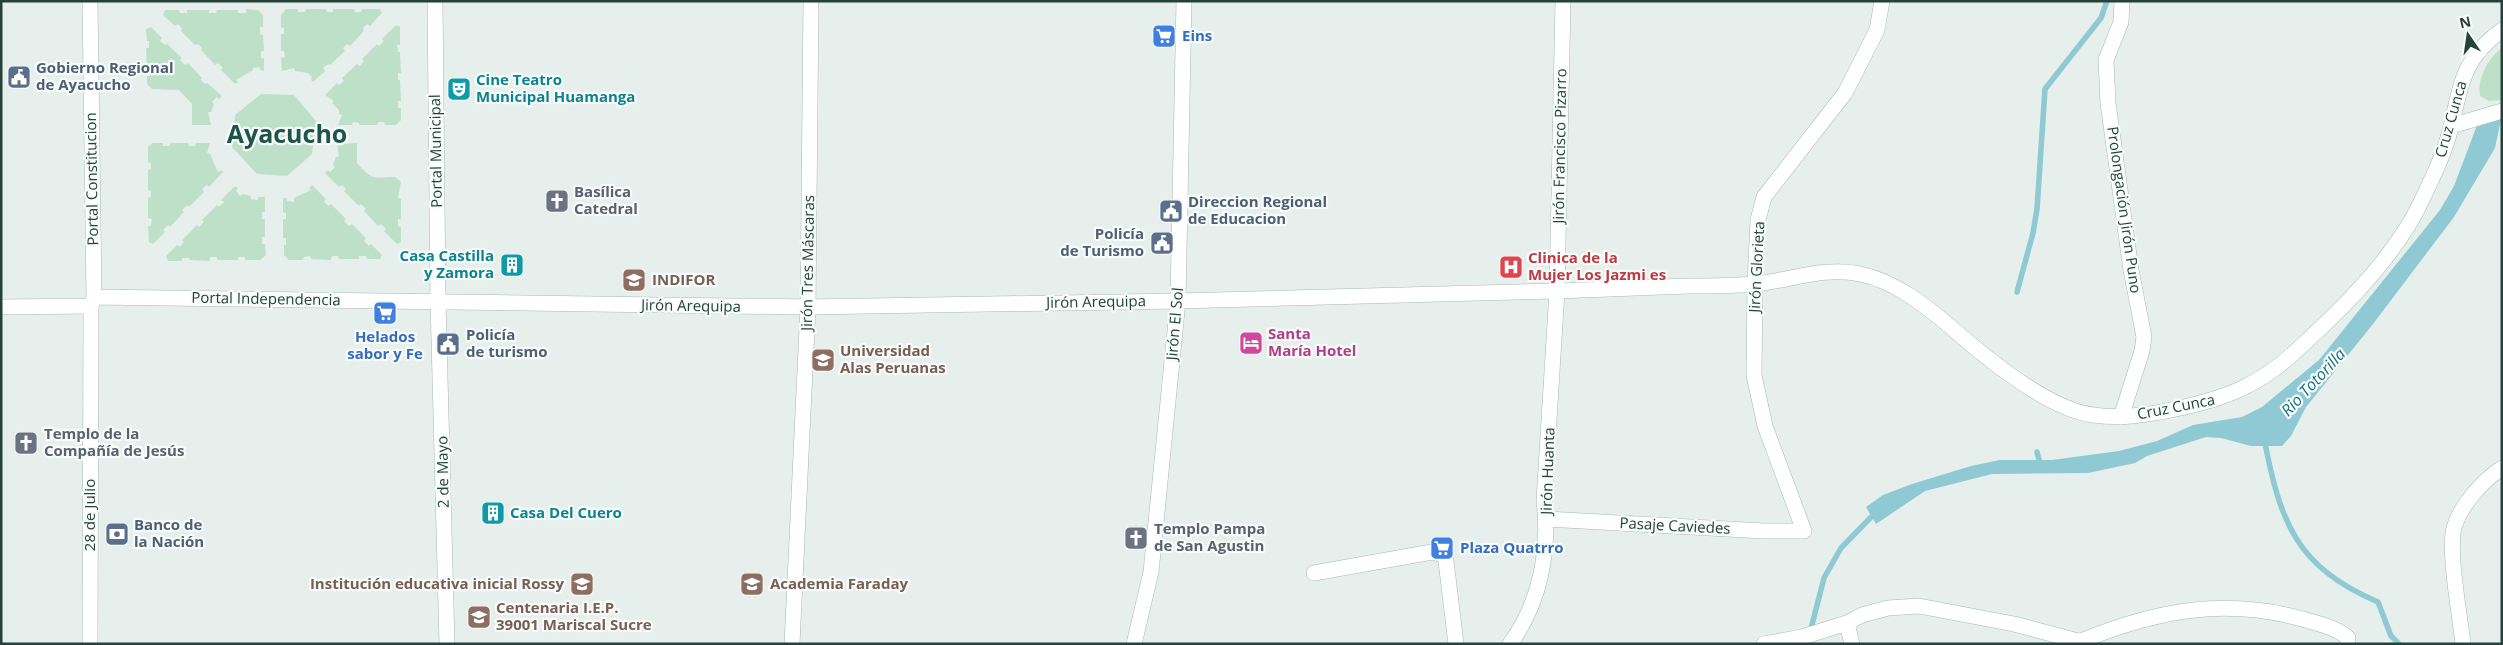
<svg xmlns="http://www.w3.org/2000/svg" width="2503" height="645" font-family="'Open Sans',sans-serif">
  <style>
    .green { fill: #bfe0c8 }
    .water { fill: #8ec9d4 }
    .lines { fill: none; stroke-linecap: round; stroke-linejoin: round }
    .stream { stroke: #8ec9d4; stroke-width: 5.5 }
    .pedestrian-casing { stroke: #a8b8b2; stroke-width: 16 }
    .minor-casing { stroke: #a8b8b2; stroke-width: 16 }
    .tertiary-casing { stroke: #a8b8b2; stroke-width: 16 }
    .pedestrian { stroke: #fff; stroke-width: 15 }
    .minor { stroke: #fff; stroke-width: 15 }
    .tertiary { stroke: #fff; stroke-width: 15 }
    .labels { text-anchor: middle; stroke-width: 4.5; stroke-linejoin: round; paint-order: stroke }
    .shop-label { font-size: 15px; font-weight: bold; fill: #366cbe; stroke: #f7fbf9; text-anchor: start }
    .service-label { font-size: 15px; font-weight: bold; fill: #4e5e75; stroke: #f7fbf9; text-anchor: start }
    .culture-label { font-size: 15px; font-weight: bold; fill: #0d838f; stroke: #f7fbf9; text-anchor: start }
    .street-label { font-size: 15px; fill: #24423a; stroke: #f7fbf9 }
    .worship-label { font-size: 15px; font-weight: bold; fill: #5b616d; stroke: #f7fbf9; text-anchor: start }
    .health-label { font-size: 15px; font-weight: bold; fill: #be3a42; stroke: #f7fbf9; text-anchor: start }
    .education-label { font-size: 15px; font-weight: bold; fill: #785e54; stroke: #f7fbf9; text-anchor: start }
    .hotel-label { font-size: 15px; font-weight: bold; fill: #b23c85; stroke: #f7fbf9; text-anchor: start }
    .water-label { font-size: 16px; font-style: italic; fill: #1c6f80; stroke: #f7fbf9 }
    .town-label { font-size: 25px; font-weight: bold; fill: #1f5548; stroke: #f7fbf9 }
  </style>
  <rect width="100%" height="100%" fill="#e6efeb"/>
  <path class="green" d="M246,9l12,1 5,5v12h-3v7l3,1 1,16h-3v7h3v13l-4,-1v-3l-7,1v2l-17,10 2,2 -3,2 -14,-14 2,-2 -5,-5 -3,2 -14,-15 1,-2 -4,-4 -3,1 -14,-14 1,-2 -4,-5 -3,2 -12,-11 2,-5h14l1,3h7v-3h22v3h7l1,-3h21v3h8z
    M286,9h12v3h7l1,-3h20l1,3h6v-3h21l1,3h6l1,-3h18l2,4 -12,13 -3,-2 -4,4 1,3 -14,15 -3,-2 -4,4 2,3 -15,14 -2,-1 -5,4 2,3 -12,11 -2,-2 1,-3 -4,-4 -13,-2 -1,-3 -12,3 -1,-13 4,-1 -1,-6h-3v-17h3v-6l-3,-1v-12z
    M396,25l4,2v18h-3l1,7h2l1,21h-3v7h2l1,21h-3v7h3v12l-5,5h-11l-1,-3h-6l-1,3h-18v-2l-6,-1 -1,3h-14l4,-10 -3,-1v-4l-7,-7 2,-2 -9,-6 12,-12 2,2 5,-4 -2,-3 15,-14 3,2 4,-5 -2,-2 15,-15 2,2 5,-5 -2,-2z
    M151,27l11,11 -2,3 5,4 2,-1 15,14 -2,2 5,5 3,-2 14,15 -1,2 4,4 2,-1 15,13 -3,3 -2,-2 -5,5 2,2 -3,8h-3l3,13h-19v-21l-13,-14 -27,-1 -5,-5v-8h3l-1,-7h-2l-1,-21h3v-7h-2l-1,-12z
    M2502,48v52l-13,1 -9,-5c-3,-17 8,-38 22,-48z
    M261,94l33,1 22,26 -4,33 -25,22 -30,-2 -25,-27 3,-32z
    M153,143h10v3h7v-3h18l1,3h6l1,-3h14l-3,10 3,1 7,16 2,2 2,-2 2,2 -14,15 -2,-2 -5,4 2,3 -15,15 -2,-2 -5,5 2,2 -14,15 -2,-2 -5,5 2,2 -12,12 -4,-2 -1,-16h3l1,-7 -4,-1v-20l3,-1v-6l-3,-1v-20l3,-1v-6l-3,-1v-15z
    M357,143v20c17,19 17,14 38,14l6,5 -3,16 3,1v20h-3v7l3,1v15l-4,2 -13,-13 2,-2 -5,-5 -3,2 -14,-15 2,-2 -5,-5 -2,2 -15,-15 2,-2 -4,-4 -3,2 -14,-14 3,-3 2,2 5,-5 -2,-2 3,-8h3l-2,-13z
    M312,185l14,14 -2,3 5,4 2,-2 15,15 -2,2 5,5 3,-2 14,14 -2,3 5,5 2,-2 11,11 -2,4h-13l-1,-3h-7v3h-20l-1,-3h-6l-1,4 -20,-1 -1,-3 -6,1 -1,3h-14l-5,-5v-10h2v-7h-3v-19h3v-6l-3,-1v-14h4v3l7,1v-4l17,-8 -2,-2z
    M235,186l3,2 -2,3 4,5 3,-2 8,2v3l7,1v-3h7v15h-3v7h3v18h-3v7h3l1,11 -6,5h-15v-3h-7v3h-21v-3h-7v4l-20,-1 -1,-2h-7v3h-14l-2,-5 11,-11 3,2 4,-5 -2,-2 15,-15 2,2 5,-5 -2,-2 15,-15 2,2 5,-5 -3,-2z"/>
  <path class="water" d="M2502,115l-7,33 -41,69 -81,107 -67,83 -15,29 -9,10h-31l-30,-8 -15,-1 -59,19 -12,7 -47,10 -96,1 -67,17 -49,33 -10,-17 17,-12 29,-11 59,-18 29,-6h52l67,-9 38,-10 36,-16 49,-8 20,-10 57,-47 121,-150 14,-24 25,-66z"/>
  <g class="lines">
    <path class="stream" d="M2017,292l16,-59 4,-24 8,-120 56,-71 6,-17
      M2264,438c16,84 32,129 114,164l13,34 8,8
      M2037,452l4,15
      M1807,644l17,-66 17,-30 35,-36"/>
    <g class="pedestrian-casing">
      <path id="pedestrian" d="M90,644l1,-338"/>
    </g>
    <g class="minor-casing">
      <path id="minor" d="M435,1l3,300 9,343
        M94,297l714,10 370,-6 379,-10 6,-290
        M1,307l90,-1 3,-9 -4,-296
        M2121,417l21,-66 2,-14 -13,-67 -23,-167 -2,-43 15,-38 1,-21
        M1546,519l218,12h40l-39,-105 -11,-51 1,-91 3,-64 6,-23 81,-104 32,-63 5,-29
        M1314,573l118,-21 12,3 2,6 10,83
        M1847,623l5,21
        M2081,641c76,-31 145,-44 225,-21 13,4 32,8 42,18l-1,6
        M792,644l16,-337 3,-306
        M1134,644l17,-72 27,-271 6,-300
        M1764,644l38,-7 45,-14 15,-8 26,-7 31,-2 95,18 75,20
        M2463,644c-3,-28 -15,-92 -9,-116 6,-22 29,-48 48,-60"/>
    </g>
    <g class="tertiary-casing">
      <path id="tertiary" d="M2451,126l51,-15
        M1510,644c30,-41 40,-93 34,-143l13,-210c43,-2 87,-3 131,-5 22,0 44,0 66,-2 35,-3 71,-18 106,-10 35,7 66,32 92,54 34,30 96,81 141,87 28,4 55,0 83,-6 50,-11 83,-23 121,-59 44,-40 92,-87 120,-140 13,-27 27,-54 34,-83 10,-43 12,-69 51,-97"/>
    </g>
    <use href="#pedestrian" class="pedestrian"/>
    <use href="#minor" class="minor"/>
    <use href="#tertiary" class="tertiary"/>
  </g>
  <defs>
    <g id="supermarket-square" transform="scale(1.25)"><rect x="-9" y="-9" width="18" height="18" rx="4" fill="#3f7fe0" stroke="#f7fbf9"/><path d="M-6-5.5h2.5l.6 2H6L4.5 2H-2.5L-4.4-4H-6ZM-1.5 3.2a1.3 1.3 0 1 0 .1 0ZM3 3.2a1.3 1.3 0 1 0 .1 0Z" fill="#fff"/></g>
    <g id="civic-square" transform="scale(1.25)"><rect x="-9" y="-9" width="18" height="18" rx="4" fill="#5c6f8a" stroke="#f7fbf9"/><path d="M-.6-6.5H3V-4.5H.6V-3L4-1V1h2V6H-6V1h2V-1L-.6-3ZM-1.2 2.5V6h2.4V2.5Z" fill="#fff"/></g>
    <g id="theatre-square" transform="scale(1.25)"><rect x="-9" y="-9" width="18" height="18" rx="4" fill="#0f9aa8" stroke="#f7fbf9"/><path d="M-5-5.5Q0-4 5-5.5V0Q5 5 0 6Q-5 5-5 0ZM-3.3-2.5H-1v1.5H-3.3ZM1-2.5H3.3v1.5H1ZM-2.8 1Q0 5.5 2.8 1Z" fill="#fff"/></g>
    <g id="church-square" transform="scale(1.25)"><rect x="-9" y="-9" width="18" height="18" rx="4" fill="#6b7280" stroke="#f7fbf9"/><path d="M-1.2-6h2.4v3.5h3.3v2.4h-3.3V6h-2.4V-.1h-3.3v-2.4h3.3Z" fill="#fff"/></g>
    <g id="building-square" transform="scale(1.25)"><rect x="-9" y="-9" width="18" height="18" rx="4" fill="#0f9aa8" stroke="#f7fbf9"/><path d="M-4-6H4V6H1V3H-1V6H-4ZM-2.5-4.3h1.7v1.8h-1.7ZM.8-4.3h1.7v1.8H.8ZM-2.5-1h1.7V.8h-1.7ZM.8-1h1.7V.8H.8Z" fill="#fff"/></g>
    <g id="hospital-square" transform="scale(1.25)"><rect x="-9" y="-9" width="18" height="18" rx="4" fill="#e0444e" stroke="#f7fbf9"/><path d="M-5-5h3v3.5h4V-5h3V5h-3V1.5h-4V5h-3Z" fill="#fff"/></g>
    <g id="school-square" transform="scale(1.25)"><rect x="-9" y="-9" width="18" height="18" rx="4" fill="#8d6e63" stroke="#f7fbf9"/><path d="M0-5L7-2L0 1L-7-2ZM-4 1L0 2.5L4 1V4Q0 6-4 4Z" fill="#fff"/></g>
    <g id="hotel-square" transform="scale(1.25)"><rect x="-9" y="-9" width="18" height="18" rx="4" fill="#d1479c" stroke="#f7fbf9"/><path d="M-6-4.5h1.5V1H6V5H4.5V3h-9V5H-6ZM-4 0a1.8 1.8 0 1 1 3.6 0ZM.5 0V-2.5h3Q6-2.5 6 0Z" fill="#fff"/></g>
    <g id="university-square" transform="scale(1.25)"><rect x="-9" y="-9" width="18" height="18" rx="4" fill="#8d6e63" stroke="#f7fbf9"/><path d="M0-5L7-2L0 1L-7-2ZM-4 1L0 2.5L4 1V4Q0 6-4 4Z" fill="#fff"/></g>
    <g id="bank-square" transform="scale(1.25)"><rect x="-9" y="-9" width="18" height="18" rx="4" fill="#5c6f8a" stroke="#f7fbf9"/><path d="M-6-4H6V4H-6ZM0-2.3a2.3 2.3 0 1 0 0 4.6a2.3 2.3 0 1 0 0-4.6Z" fill="#fff"/></g>
  </defs>
  <g fill-rule="evenodd">
    <use href="#supermarket-square" x="1164" y="36"/>
    <use href="#civic-square" x="19" y="77"/>
    <use href="#theatre-square" x="459" y="89"/>
    <use href="#church-square" x="557" y="201"/>
    <use href="#civic-square" x="1171" y="211"/>
    <use href="#civic-square" x="1162" y="243"/>
    <use href="#building-square" x="512" y="265"/>
    <use href="#hospital-square" x="1511" y="267"/>
    <use href="#school-square" x="634" y="280"/>
    <use href="#supermarket-square" x="385" y="313"/>
    <use href="#hotel-square" x="1251" y="343"/>
    <use href="#civic-square" x="448" y="344"/>
    <use href="#university-square" x="823" y="360"/>
    <use href="#church-square" x="26" y="443"/>
    <use href="#building-square" x="493" y="513"/>
    <use href="#bank-square" x="117" y="534"/>
    <use href="#church-square" x="1136" y="538"/>
    <use href="#supermarket-square" x="1442" y="548"/>
    <use href="#school-square" x="582" y="584"/>
    <use href="#school-square" x="752" y="584"/>
    <use href="#school-square" x="479" y="617"/>
  </g>
  <g class="labels">
    <g class="shop-label">
      <text x="1182" y="41">Eins</text>
      <text x="385" y="342" text-anchor="middle">Helados<tspan x="385" dy="17">sabor y Fe</tspan></text>
      <text x="1460" y="553">Plaza Quatrro</text>
    </g>
    <g class="service-label">
      <text x="36" y="73">Gobierno Regional<tspan x="36" dy="17">de Ayacucho</tspan></text>
      <text x="1188" y="207">Direccion Regional<tspan x="1188" dy="17">de Educacion</tspan></text>
      <text x="1144" y="239" text-anchor="end">Policía<tspan x="1144" dy="17">de Turismo</tspan></text>
      <text x="466" y="340">Policía<tspan x="466" dy="17">de turismo</tspan></text>
      <text x="134" y="530">Banco de<tspan x="134" dy="17">la Nación</tspan></text>
    </g>
    <g class="culture-label">
      <text x="476" y="85">Cine Teatro<tspan x="476" dy="17">Municipal Huamanga</tspan></text>
      <text x="494" y="261" text-anchor="end">Casa Castilla<tspan x="494" dy="17">y Zamora</tspan></text>
      <text x="510" y="518">Casa Del Cuero</text>
    </g>
    <g class="street-label">
      <text transform="translate(2451 119) rotate(-74)" y="5">Cruz Cunca</text>
      <text transform="translate(1560 146) rotate(-89)" y="5">Jirón Francisco Pizarro</text>
      <text transform="translate(436 151) rotate(-91)" y="5">Portal Municipal</text>
      <text transform="translate(92 179) rotate(-91)" y="5">Portal Constitucion</text>
      <text transform="translate(2124 210) rotate(82)" y="5">Prolongación Jirón Puno</text>
      <text transform="translate(808 263) rotate(-89)" y="5">Jirón Tres Máscaras</text>
      <text transform="translate(1757 267) rotate(-87)" y="5">Jirón Glorieta</text>
      <text transform="translate(266 299) rotate(1)" y="5">Portal Independencia</text>
      <text transform="translate(1096 302) rotate(-1)" y="5">Jirón Arequipa</text>
      <text transform="translate(691 306) rotate(1)" y="5">Jirón Arequipa</text>
      <text transform="translate(1175 324) rotate(-85)" y="5">Jirón El Sol</text>
      <text transform="translate(2176 407) rotate(-11)" y="5">Cruz Cunca</text>
      <text transform="translate(1548 471) rotate(-88)" y="5">Jirón Huanta</text>
      <text transform="translate(443 472) rotate(-91)" y="5">2 de Mayo</text>
      <text transform="translate(90 515) rotate(-90)" y="5">28 de Julio</text>
      <text transform="translate(1675 526) rotate(3)" y="5">Pasaje Caviedes</text>
    </g>
    <g class="worship-label">
      <text x="574" y="197">Basílica<tspan x="574" dy="17">Catedral</tspan></text>
      <text x="44" y="439">Templo de la<tspan x="44" dy="17">Compañía de Jesús</tspan></text>
      <text x="1154" y="534">Templo Pampa<tspan x="1154" dy="17">de San Agustin</tspan></text>
    </g>
    <g class="health-label">
      <text x="1528" y="263">Clinica de la<tspan x="1528" dy="17">Mujer Los Jazmi es</tspan></text>
    </g>
    <g class="education-label">
      <text x="652" y="285">INDIFOR</text>
      <text x="840" y="356">Universidad<tspan x="840" dy="17">Alas Peruanas</tspan></text>
      <text x="564" y="589" text-anchor="end">Institución educativa inicial Rossy</text>
      <text x="770" y="589">Academia Faraday</text>
      <text x="496" y="613">Centenaria I.E.P.<tspan x="496" dy="17">39001 Mariscal Sucre</tspan></text>
    </g>
    <g class="hotel-label">
      <text x="1268" y="339">Santa<tspan x="1268" dy="17">María Hotel</tspan></text>
    </g>
    <g class="water-label">
      <text transform="translate(2313 382) rotate(-47)" y="6">Rio Totorilla</text>
    </g>
    <g class="town-label">
      <text x="287" y="143">Ayacucho</text>
    </g>
  </g>
  <rect width="2503" height="645" fill="none" stroke="#24423a" stroke-width="5"/>
  <g transform="translate(2468 35) rotate(347)" stroke="#f7fbf9" stroke-width="4" paint-order="stroke">
  <path d="M0-4L9 19L0 12L-9 19Z" fill="#24423a"/>
  <text y="-8" font-size="14" font-weight="bold" text-anchor="middle" fill="#24423a">N</text>
  </g>
</svg>
